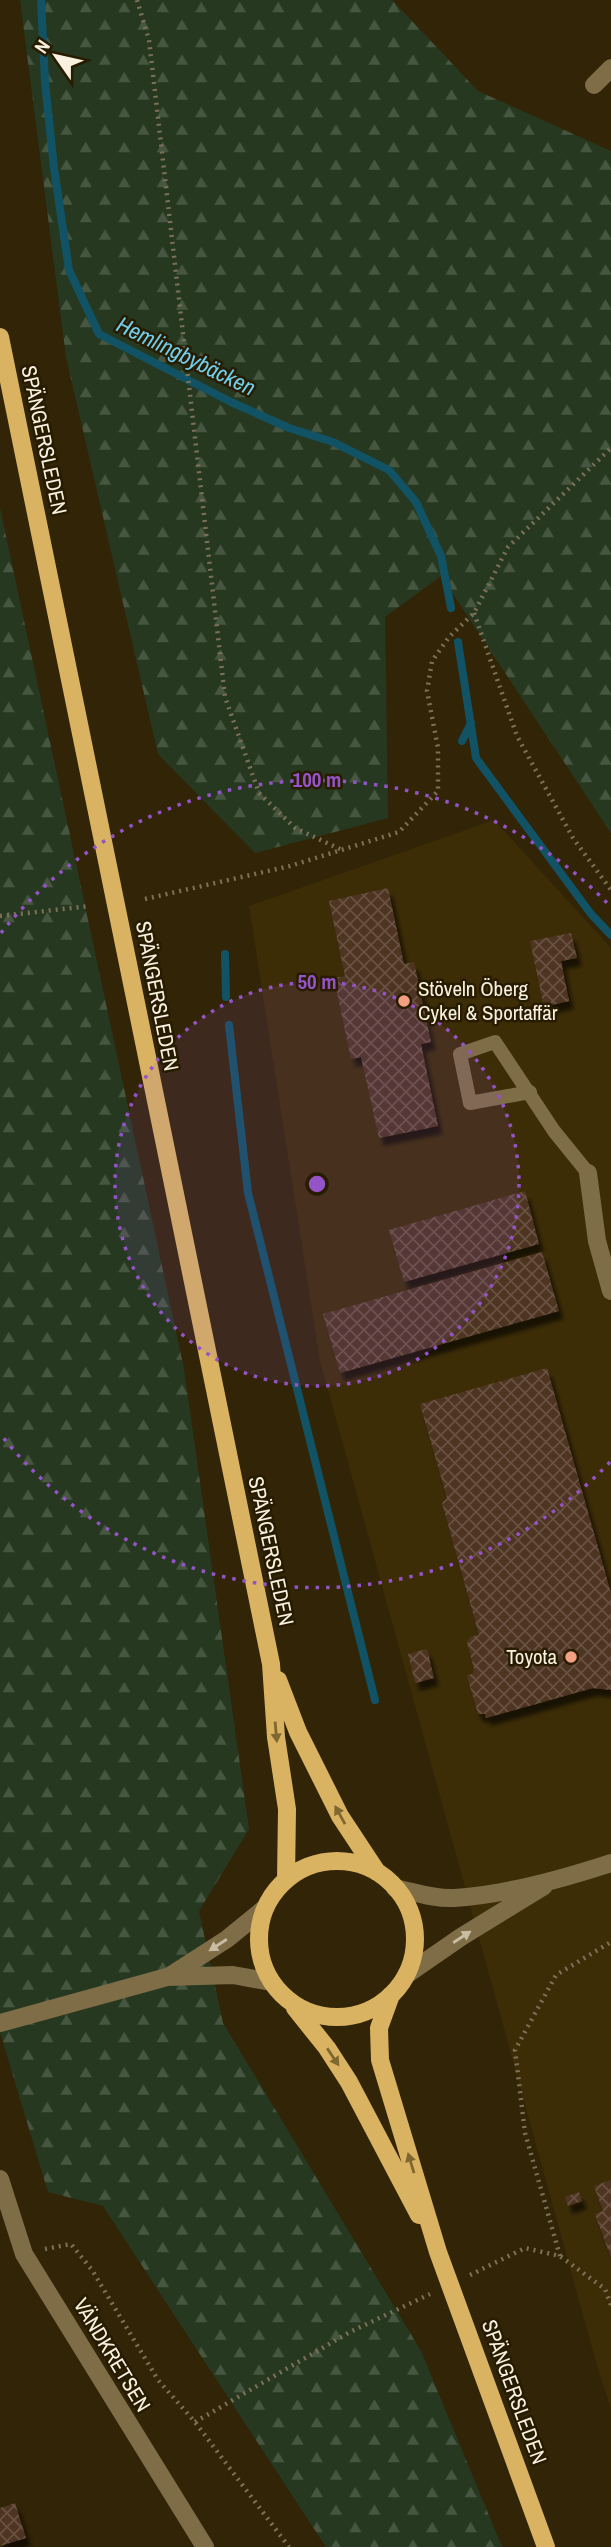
<svg xmlns="http://www.w3.org/2000/svg" width="611" height="2547" font-family="'Archivo Narrow',sans-serif">
  <style>
    .built { fill: #3d2d07 }
    .forest { fill: url(#forest-firs) }
    .lines { fill: none; stroke-linecap: round; stroke-linejoin: round }
    .stream { stroke: #115365; stroke-width: 8 }
    .building { fill: url(#building-cross-hatch); filter: url(#shadow) }
    .path { stroke: #7c7158; stroke-width: 4.5; stroke-dasharray: 2 5; stroke-linecap: butt }
    .lane { stroke: #7f6d47; stroke-width: 14 }
    .street { stroke: #7f6d47; stroke-width: 18 }
    .primary { stroke: #d9b361; stroke-width: 18 }
    .oneway { fill: #806730 }
    .oneway2 { fill: #c8bca3 }
    .ring { fill: none; stroke: #9453c6; stroke-width: 3.5; stroke-dasharray: 3.5 7 }
    .poi-dot { fill: #f39f82; stroke: #271b00; stroke-width: 2.5 }
    .labels { text-anchor: middle; stroke-width: 5; stroke-linejoin: round; paint-order: stroke }
    .street-label { font-size: 21px; fill: #f9f1e0; stroke: #271b00 }
    .poi-label { font-size: 21px; fill: #f9f1e0; stroke: #271b00; text-anchor: start }
    .water-label { font-size: 23px; font-style: italic; fill: #70ceed; stroke: #271b00 }
    .centre { fill: #9453c6; stroke: #271b00; stroke-width: 3.5 }
    .ring-label { font-size: 21px; text-anchor: middle; font-weight: bold; fill: #9453c6; stroke: #271b00; stroke-width: 5; stroke-linejoin: round; paint-order: stroke }
  </style>
  <defs>
    <pattern id="forest-firs" width="22" height="20" patternUnits="userSpaceOnUse" patternTransform="scale(1.75)"><rect width="22" height="20" fill="#263920"/><path d="M5 1l3.5 6h-7zM16 11l3.5 6h-7z" fill="#465640"/></pattern>
    <pattern id="building-cross-hatch" width="8" height="8" patternUnits="userSpaceOnUse" patternTransform="scale(1.75)"><rect width="8" height="8" fill="#4e3422"/><path d="M0 0l8 8M0 8l8-8" fill="none" stroke="#685242"/></pattern>
    <filter id="shadow"><feDropShadow dx="4.5" dy="8" stdDeviation="2" flood-color="#0009"/></filter>
  </defs>
  <rect width="100%" height="100%" fill="#312407"/>
  <path class="built" d="M494,820l117,128v1460l-12,-35 -279,-1012 -71,-455z"/>
  <path class="forest" d="M20,0h372l86,91 133,60v682l-170,-257 -56,41 3,201 -133,35 -97,-99 -92,-397z
    M0,508l184,861 65,460 -50,82 24,112 198,328 81,196h-176l-223,-341 -55,-14 -48,-160z"/>
  <g class="lines">
    <path class="stream" d="M41,0l4,82 9,86 15,102 30,64 132,68 58,26 44,14 56,28 27,32 25,54 10,52
      M458,642l18,116 115,156 20,21
      M462,741l9,-18
      M225,954l1,43
      M229,1025l19,168 127,507"/>
  </g>
  <path class="building" d="M388,888l16,76 10,-2 17,80 -10,2 17,82 -59,12 -18,-81 -10,2 -17,-81 11,-2 -16,-75z
    M571,933l6,25 -16,3 8,40 -25,6 -14,-66z
    M525,1191l14,53 -135,38 -15,-52z
    M542,1252l17,59 -219,62 -17,-59z
    M547,1368l64,225v97l-18,-2 -107,30 -1,-4h-7l-11,-38 6,-3 1,-4 -7,-27 4,-5 8,-2 -37,-132 5,-5 -27,-94z
    M427,1649l7,29 -19,5 -7,-29z
    M611,2180v78l-16,-44 8,-3 -9,-25z
    M579,2192l3,9 -14,5 -3,-9z
    M15,2503l11,35 -26,8v-38z"/>
  <g class="lines">
    <path class="path" d="M137,0l12,40 76,657 34,96 36,35 47,22
      M474,613l43,123 56,102 38,52
      M145,899l145,-33 109,-34 39,-41v-43l-11,-57 5,-30 17,-24 25,-24 34,-66 103,-99
      M0,916l90,-10
      M45,2249l26,-5 21,26 66,110 37,42 94,125
      M560,2256l-35,-123 -10,-83 41,-75 55,-33
      M470,2275l55,-27 35,8 45,33 6,16
      M195,2422l155,-90 80,-38"/>
    <path class="lane" d="M530,1092l-60,11 -10,-49 35,-12 59,89 34,42"/>
    <path class="street" d="M594,85l17,-17
      M588,1173l9,68 14,50
      M395,1888c19,4 39,11 59,10 52,-3 108,-19 157,-35
      M406,1975l55,-38 83,-51
      M168,1977l59,-38 38,-31
      M0,2023l167,-46 66,-2 38,7
      M0,2179l24,75 181,293"/>
    <path class="primary" d="M0,337l271,1327 5,73 11,72 -1,71
      M278,1680l20,52 42,84 37,56
      M259 1939a78 78 0 1 1 156 0a78 78 0 1 1-156 0Z
      M391,1995l-12,33 1,32 58,192 108,295
      M295,2008l32,40 22,34 70,133"/>
  </g>
  <defs><path id="oneway-solid" d="M-6-.8H1V-3.2L6.5 0L1 3.2V.8H-6Z" transform="scale(1.75)"/></defs>
  <g class="oneway">
    <use href="#oneway-solid" transform="translate(276 1732) rotate(85)"/>
    <use href="#oneway-solid" transform="translate(340 1815) rotate(-119)"/>
    <use href="#oneway-solid" transform="translate(333 2057) rotate(56)"/>
    <use href="#oneway-solid" transform="translate(411 2163) rotate(-107)"/>
  </g>
  <g class="oneway2">
    <use href="#oneway-solid" transform="translate(462 1937) rotate(-33)"/>
    <use href="#oneway-solid" transform="translate(218 1945) rotate(147)"/>
  </g>
  <circle cx="317" cy="1184" r="202" fill="#9453c6" fill-opacity=".12"/>
  <g class="ring">
    <circle cx="317" cy="1184" r="202"/>
    <path d="M610 1462A404 404 0 0 1 1 1435M1 933A404 404 0 0 1 610 906"/>
  </g>
  <g class="poi-dot">
    <circle cx="404" cy="1001" r="7"/>
    <circle cx="571" cy="1657" r="7"/>
  </g>
  <g class="labels">
    <g class="street-label">
      <text transform="translate(44 440) rotate(78)" y="7">SPÄNGERSLEDEN</text>
      <text transform="translate(157 996) rotate(79)" y="7">SPÄNGERSLEDEN</text>
      <text transform="translate(271 1551) rotate(78)" y="7">SPÄNGERSLEDEN</text>
      <text transform="translate(112 2355) rotate(59)" y="7">VÄNDKRETSEN</text>
      <text transform="translate(514 2392) rotate(70)" y="7">SPÄNGERSLEDEN</text>
    </g>
    <g class="poi-label">
      <text x="418" y="996">Stöveln Öberg<tspan x="418" dy="24">Cykel &amp; Sportaffär</tspan></text>
      <text x="557" y="1664" text-anchor="end">Toyota</text>
    </g>
    <g class="water-label">
      <text transform="translate(186 356) rotate(26)" y="8">Hemlingbybäcken</text>
    </g>
  </g>
  <circle cx="317" cy="1184" r="10" class="centre"/>
  <g class="ring-label">
    <text x="317" y="787">100 m</text>
    <text x="317" y="989">50 m</text>
  </g>
  <g transform="translate(56 56) rotate(304)" stroke="#271b00" stroke-width="5" paint-order="stroke">
  <path d="M0-5L12 26L0 18L-12 26Z" fill="#f9f1e0"/>
  <text y="-10" font-size="19" font-weight="bold" text-anchor="middle" fill="#f9f1e0">N</text>
  </g>
</svg>
